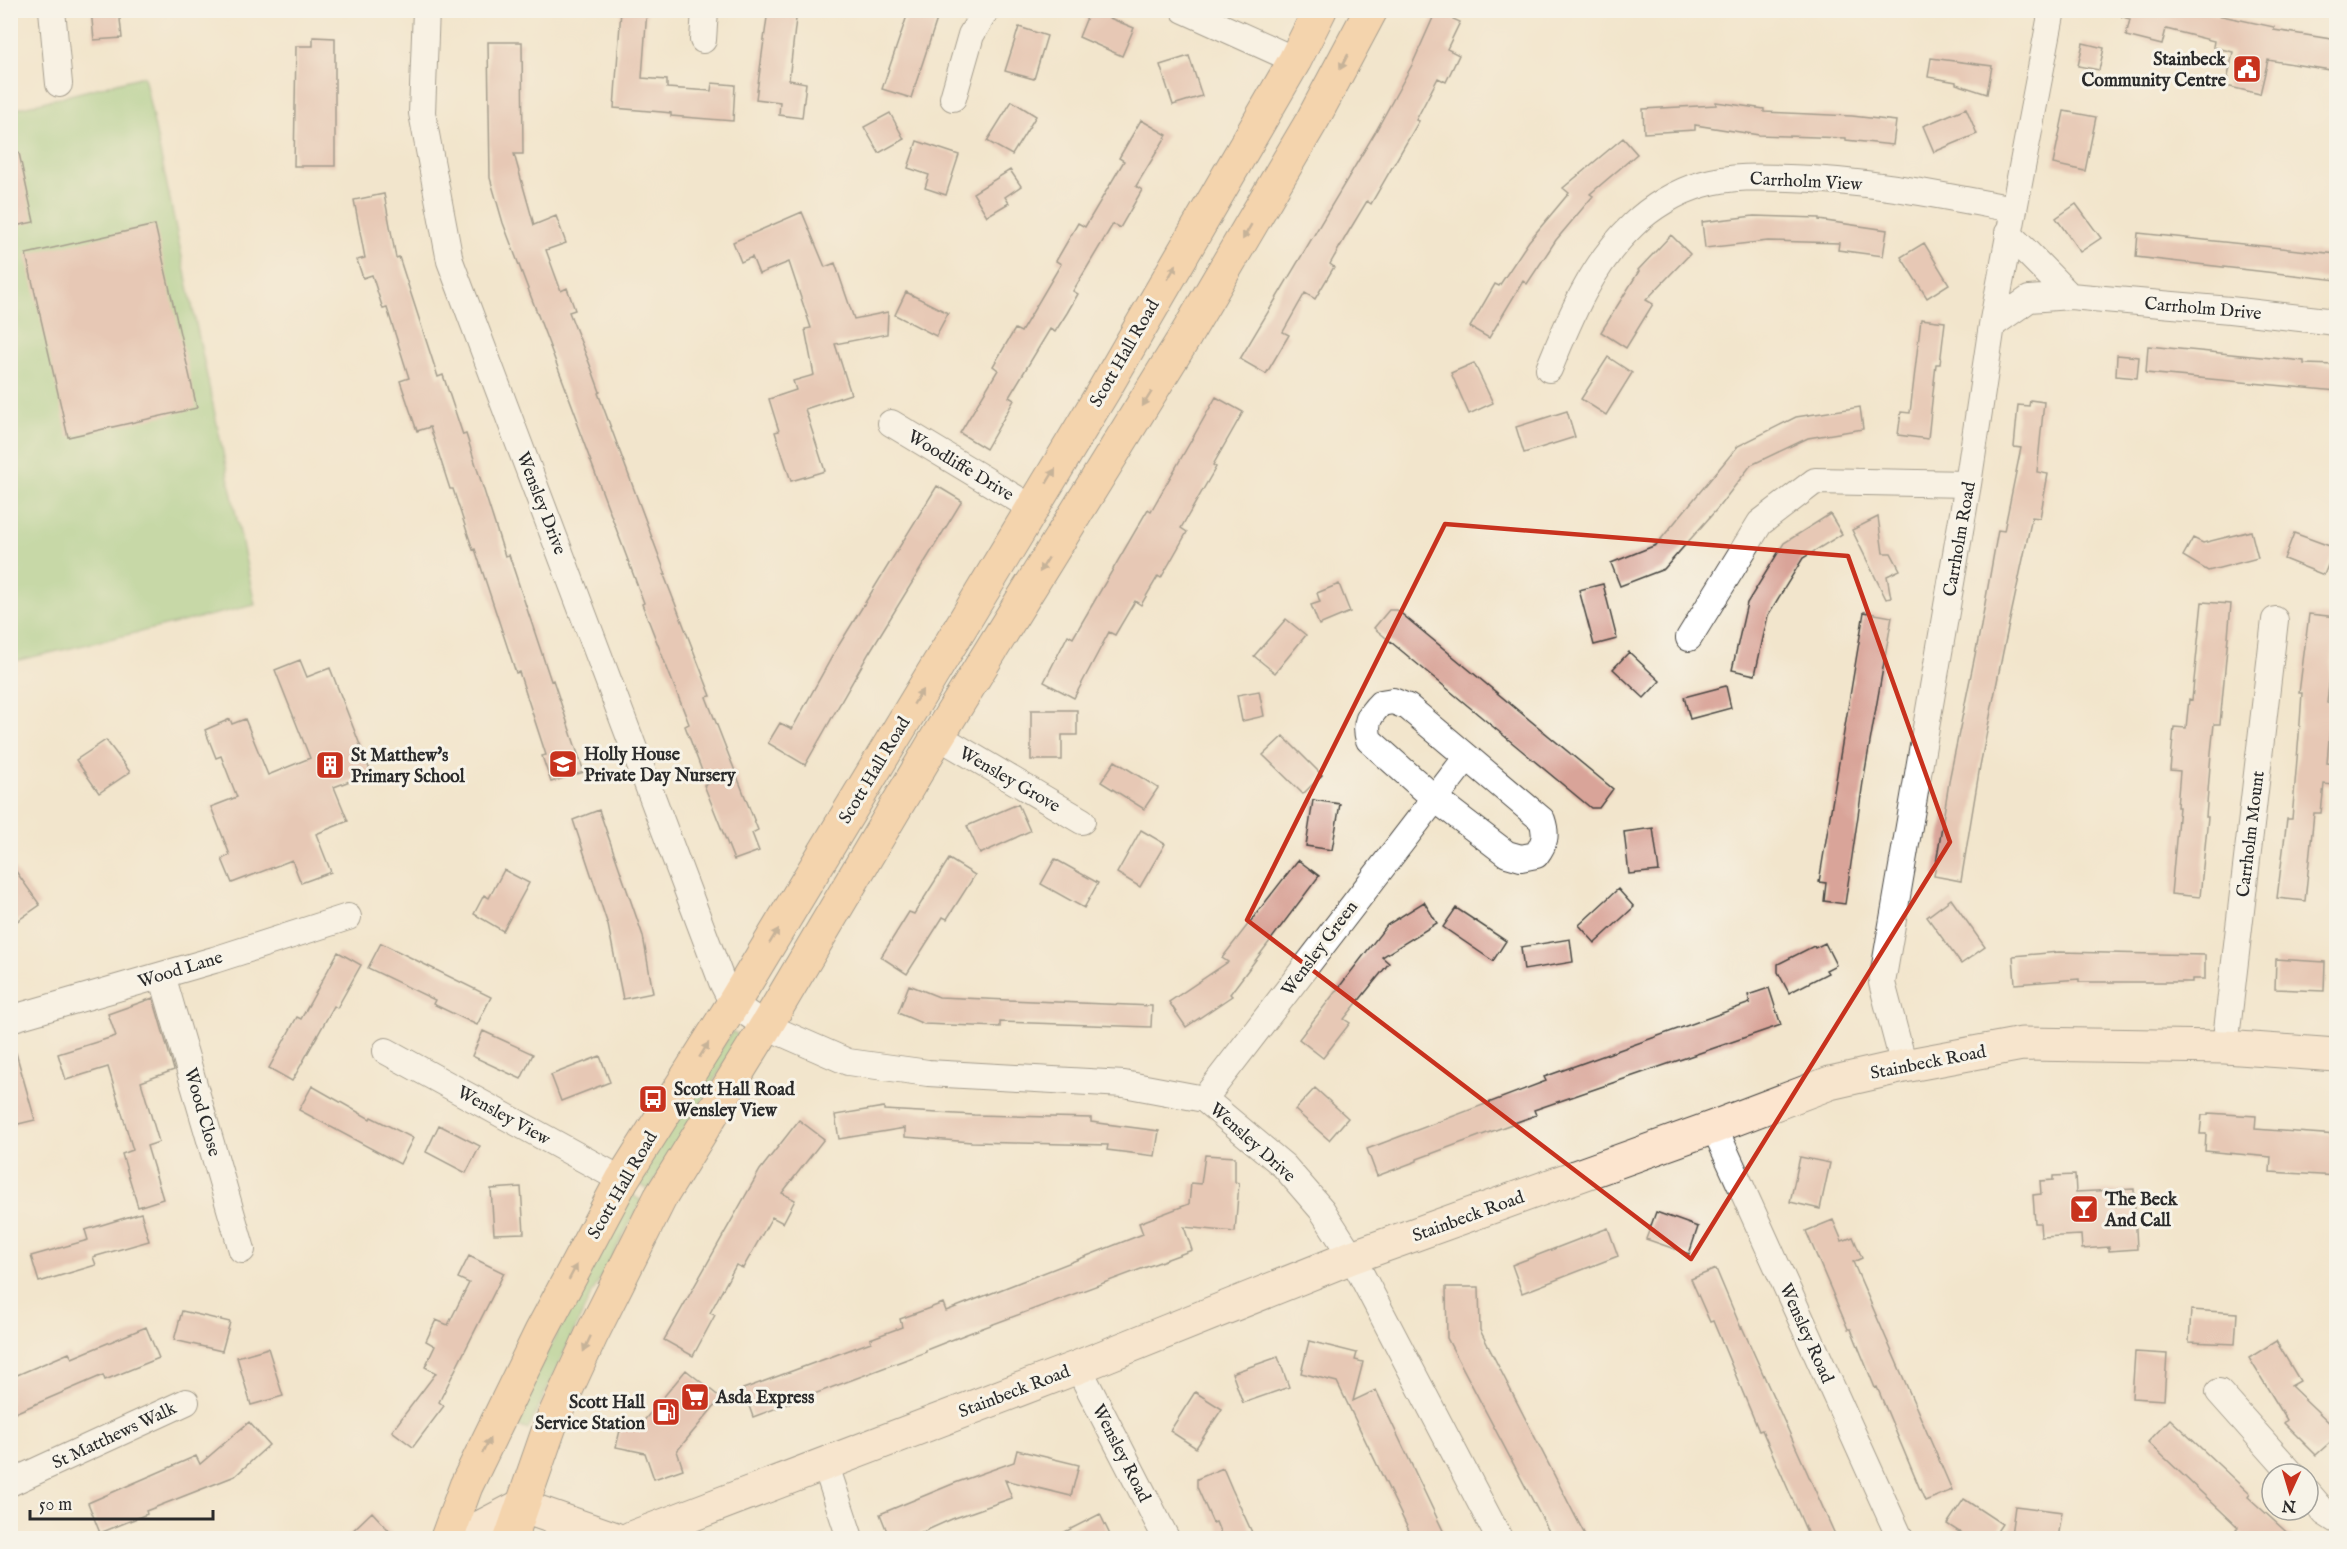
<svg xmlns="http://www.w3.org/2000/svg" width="2347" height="1549" font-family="'IM FELL English',serif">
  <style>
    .green { fill: #92c87a; stroke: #5e7a52; stroke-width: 1.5 }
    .building { fill: #d9a499 }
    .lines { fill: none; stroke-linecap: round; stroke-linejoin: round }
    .street-casing { stroke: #494743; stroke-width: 28 }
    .secondary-casing { stroke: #494743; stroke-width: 35 }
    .highway-casing { stroke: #494743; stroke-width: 35 }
    .street { stroke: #fff; stroke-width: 26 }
    .secondary { stroke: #fce5cf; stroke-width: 33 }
    .highway { stroke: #f7be88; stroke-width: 33 }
    .oneway { fill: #91745a }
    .marked { fill: none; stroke: #c8321e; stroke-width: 4.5; stroke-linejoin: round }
    .labels { text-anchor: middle; stroke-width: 6; stroke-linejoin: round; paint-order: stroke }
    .poi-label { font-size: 18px; font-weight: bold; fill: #2b2b2b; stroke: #f7f3e8; text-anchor: start }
    .street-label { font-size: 18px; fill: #2b2b2b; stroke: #f7f3e8 }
  </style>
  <rect width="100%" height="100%" fill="#f7f3e8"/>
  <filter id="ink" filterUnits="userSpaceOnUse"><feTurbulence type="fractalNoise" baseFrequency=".0167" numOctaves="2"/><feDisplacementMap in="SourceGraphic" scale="12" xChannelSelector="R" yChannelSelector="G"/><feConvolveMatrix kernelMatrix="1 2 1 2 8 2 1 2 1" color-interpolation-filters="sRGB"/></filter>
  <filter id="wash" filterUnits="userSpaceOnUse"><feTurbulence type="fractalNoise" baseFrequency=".008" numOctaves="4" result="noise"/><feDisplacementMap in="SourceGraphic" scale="24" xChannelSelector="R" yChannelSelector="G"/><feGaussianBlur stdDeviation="1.35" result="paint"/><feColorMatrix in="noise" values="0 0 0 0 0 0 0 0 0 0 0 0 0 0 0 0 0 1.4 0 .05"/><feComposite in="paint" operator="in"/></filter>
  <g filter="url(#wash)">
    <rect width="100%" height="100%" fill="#f2e5cc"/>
    <path class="green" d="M144,76l111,529 -244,57v-552z
      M732,1032l4,1 3,6 -90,151 -13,-8z
      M629,1193l13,8 -52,96 -62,133 -17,-7z"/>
    <g id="blocks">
      <path class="building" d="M91,10h28l3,28 -28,2z
        M621,10h26l-5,68 25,2v8l44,3 1,-8 23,2 -2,36 -62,-5v-3l-9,-1 -48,-4z
        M768,10h29l-8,70 17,3 -4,35 -23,-3 1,-13 -24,-3z
        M909,10h31l-29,88 -29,-9z
        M1090,10l44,18 -12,28 -43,-19z
        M2123,10h71l80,17v3l63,10v31l-69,-11 -8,34 -34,-8 7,-34 -20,-5 1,-6 -48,-12 -4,16 -36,-9 4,-17 -8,-2z
        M1436,11l24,11 -13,27 12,6 -13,27 -8,-4 -22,42 3,1 -48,83 -4,-3 -21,35 -16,28 4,3 -19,32 -10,-6 -22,39 6,3 -23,39 -26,-15 136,-228 36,-66z
        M1019,27l28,9 -13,43 -29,-8z
        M313,37l22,1v128h-41l2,-120h17z
        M488,42h34l1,112h-9l20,71 22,-9 10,27 -20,7 15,41 6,-3 8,22 -6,2 23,58 8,22 -2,1 68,182h-2l47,121 -5,1 52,133 -6,3 7,18 -25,9 -30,-75 3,-1 -22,-58 4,-2 -47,-120 2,-1 -68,-181 2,-1 -15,-40 -60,-158 -13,-45z
        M2083,43l21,5 -5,22 -21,-4z
        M1189,56l13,40 -29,9 -13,-40z
        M1931,58l61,8 -5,28 -31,-10v-2l-28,-5z
        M1012,101l24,15 -24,39 -25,-14z
        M1716,102l48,7v3l88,4 44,5 -3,24 -47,-5v-2l-87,-3 -64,-10v5l-51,3 -1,-24 73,-4z
        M1966,108l11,26 -43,18 -11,-26z
        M2064,111l32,6 -11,54 -32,-7z
        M890,113l14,26 -25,14 -15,-26z
        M1141,120l26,15 -31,51 6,4 -22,38 -7,-4 -40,67 5,3 -11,19 -12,19 -5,-3 -41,68 5,3 -28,49 -26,-16 38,-63 -5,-4 22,-37 6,3 40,-68 -5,-3 22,-38 7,4 39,-66 -5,-3z
        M1623,138l14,16 -47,40 3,2 -37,44 -29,44 -4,-3 -34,57 -19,-11 25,-43 4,2 30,-45 40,-48 -6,-5z
        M917,141l42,14 -13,40 -21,-7 4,-13 -21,-7z
        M19,153l15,69 -24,5v-73z
        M1010,170l11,16 -16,11 4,6 -22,13 -14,-23z
        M384,194l12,64 3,-1 39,120 5,-2 20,60 3,-1 39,122 4,-1 42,126 2,-1 31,92 -33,10 -9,-26 4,-1 -27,-83 -3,1 -41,-124 -2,1 -20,-61h-3l-20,-62 -13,4 -17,-50 9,-3 -22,-70 -4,1 -11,-34 -9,3 -6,-18 8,-2 -11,-58z
        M2076,204l25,34 -21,14 -24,-34z
        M802,212l23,55 10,-4 19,56 34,-7 -1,22 -52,10 16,50 -46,15 20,62 -34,10 -16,-49 4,-1 -10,-32 27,-9 -3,-9 21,-6 -9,-46 6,-1 -22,-66 -30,12 -7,-17 -11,5 -8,-20z
        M1754,216l65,2v2l68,10 -4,26 -45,-6 1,-7 -71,-2 -63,7 -3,-26z
        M155,225l42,183 -129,29 -42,-183z
        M2138,233l199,21v26l-201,-23z
        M1671,235l19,19 -44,46 7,4 -27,44 -25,-16 38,-61 -1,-1z
        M1924,243l25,41 -22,14 -26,-41z
        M906,292l42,21 -12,23 -41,-21z
        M1921,319l24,3 -5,42h-4l-8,75 -30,-4 3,-23 9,1z
        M2148,346l156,15v3l33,1v26l-191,-18z
        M2117,355l22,2 -2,21 -21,-2z
        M1608,357l24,16 -26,42 -25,-16z
        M1474,363l19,40 -24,11 -18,-41z
        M1216,397l27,15 -30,53 3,2 -35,61 6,4 -26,46 -3,-2 -17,29 -6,-4 -20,34 -6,-3 -35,66 -30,-16 24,-47 5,3 75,-129 3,2z
        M2030,400l14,2 -7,70 11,2 -8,44 -8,-1 -29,135 -23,114 -19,115 -27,-5 16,-100 31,-150 17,-96 6,1 17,-83 -7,-1 4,-42 11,1z
        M1860,407l3,22 -55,9 -57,27 -34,44 -53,60 -44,17 -9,-23 45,-18 82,-99 58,-29z
        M1567,411l8,26 -51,16 -8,-26z
        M937,486l25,15 -93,152 -64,112 -37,-22 12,-20 12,6 42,-76z
        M1830,514l12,20 -39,24 -35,57 -13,60 -23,-5 15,-67 37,-60z
        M1878,517l5,36h8l9,17 -13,6 4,22 -5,1 -34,-69z
        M2251,531l7,27 -50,13 -25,-15 10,-18 10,5z
        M2294,533l41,15 -11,27 -40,-16z
        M1339,584l11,28 -31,13 -8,-20 9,-3 -3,-9z
        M1603,584l14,55 -23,6 -15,-55z
        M2202,602l29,2 -11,120h-6l-3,29 -5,64h2l-8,80 -29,-3 8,-87h-2l3,-36 -10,-1 4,-43 12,1 3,-29 3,1z
        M1389,610h8l216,179 -14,19h-8l-217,-180z
        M1864,612l28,5 -29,165 -18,122 -21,-3 2,-18 -7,-1z
        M2309,614l28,3 -10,86 5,1 -5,59 9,1 -2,21 -10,-1 -3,29h-7l-9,88 -28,-3 10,-79h5l8,-96 2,-30h-3z
        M1286,619l20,16 -31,38 -21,-17z
        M1629,652l31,29 -16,17 -31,-29z
        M300,660l7,17 23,-9 41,105 -37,14 14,34 -32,13 15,38 -30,11 -9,-23 -60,23 -10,-24 8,-4 -19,-48 26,-10 -16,-41 -5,2 -11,-28 25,-11 2,5 13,-5 23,56 42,-17 -35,-88z
        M1726,686l5,22 -41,11 -6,-22z
        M1259,691l5,25 -22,5 -5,-26z
        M1031,710h46v25h-15v25h-31z
        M1283,736l39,39 -19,19 -40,-39z
        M106,740l24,32 -31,21 -23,-33z
        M1115,761l43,27 -14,21 -43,-27z
        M1313,800l27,4 -8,46 -26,-4z
        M1018,804l12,27 -50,23 -13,-28z
        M599,810l44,126 10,57 -30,6 -15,-74 -35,-105z
        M1653,828l6,43 -30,3 -5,-42z
        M1141,830l24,14 -25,43 -23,-14z
        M949,859l26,16 -28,44 -4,-2 -36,57 -26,-17 28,-45 5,2z
        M1055,859l43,24 -14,25 -43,-24z
        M1298,860l21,16 -89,118 2,2 -46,31 -17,-25 59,-40 -6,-4z
        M10,863l30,42 -30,21z
        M504,870l25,13 -26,48 -29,-17 10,-19 5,3z
        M1618,889l16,18 -39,36 -16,-18z
        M1951,899l34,48 -24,17 -34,-47z
        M1424,902l13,21 -55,34 7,6 -45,56 6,4 -27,35 -24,-19 88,-114z
        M1456,908l50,33 -13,20 -50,-34z
        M1570,939l3,23 -49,8 -3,-23z
        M381,943l110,54 -14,28 -44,-21 2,-4 -67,-32z
        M1825,943l11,22 -10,5 2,3 -39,20 -11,-21v-8l36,-18 1,2z
        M338,952l23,13 -24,43 -3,-2 -42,75 -23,-13 28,-51 4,2z
        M2059,952l146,3v24h-13v3h-113v-3l-64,5 -2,-28z
        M2276,959l49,3 -1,29 -49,-2z
        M909,985l30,12 213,9 -1,21 -151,-5v5l-76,-3 -26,-11z
        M1769,988l12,37 -247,85 2,5 -119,44v2l-40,15 -10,-27 179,-68 -2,-4 206,-74 -2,-8z
        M153,998l21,72 -33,12 18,60 -12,4 16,53 -25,8 -16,-53 11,-4 -25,-83 -42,13 -8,-26 58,-18 -8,-22z
        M483,1031l50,23 -12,25 -49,-23z
        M16,1053l19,67 -25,6v-72z
        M600,1056l10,26 -49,19 -10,-26z
        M312,1086l58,33 1,-2 42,21 -13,26 -101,-54z
        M1315,1088l33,30 -19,22 -34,-30z
        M884,1107v3l90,5 117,3v4l68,9 -4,25 -48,-6 1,-5 -136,-3 -67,-5v-9l-66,11 -4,-24z
        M2208,1113l48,3 -1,13 82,6v41l-67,-4 1,-15 -66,-6 1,-17h-6l2,-19h6z
        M799,1120l25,19 -42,54 13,7 -12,23 -11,-6 -29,51 -7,-3 -26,48 5,2 -22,41 -29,-16 96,-170z
        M439,1125l41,21 -14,27 -40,-21z
        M1205,1155l30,2v25l4,1 -4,49 -51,-5 8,23 -228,85 -38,15v2l-173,65 -10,-28 128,-47 -1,-3 32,-12 -2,-8 43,-16 3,8 197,-77 -4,-11 50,-19 2,-21 10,1z
        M1800,1157l30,6 -10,46 -30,-7z
        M2075,1175l1,17 58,-3 3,60 -28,2v-4l-27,2 -1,-14 -40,2 -1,-14h-5l-2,-28 8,-1 -1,-13 13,-1v-4z
        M521,1187l3,46 -30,1 -3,-45z
        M1656,1212l42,15 -9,27 -43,-15z
        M141,1213l8,28 -56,16 3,8 -57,17 -8,-26 57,-16 -3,-10z
        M1833,1220l9,21 11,-4 9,21 -9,4 99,228 -27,11 -48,-114 -2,1 -24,-59h-3l-42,-98z
        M1608,1228l10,28 -96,37 -10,-28z
        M469,1256l35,17 -65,129 5,4 -31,41 -21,-16 44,-58 -11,-6 10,-21 -9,-5 10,-21 12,5 21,-42 -11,-5z
        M1716,1269l25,59 1,-1 95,212h-27l-48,-109 -3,1 -46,-110 -3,1 -19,-43z
        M1446,1287h33l1,43 107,209h-34l-106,-201z
        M2191,1310l46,3 -2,31 -46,-2z
        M182,1311l48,11 -8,29 -48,-11z
        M146,1327l13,31 -54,22 -2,-5 -93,40v-37l59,-25 3,5z
        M1309,1341l48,12 -2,7 8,2 -10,39 23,-11 71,149h-34l-76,-157 -36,-9z
        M2276,1341l24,40 -9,5 46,44v6l-21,19 -32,-32 3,-3 -38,-62z
        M268,1348l15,48 -32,9 -14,-48z
        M2135,1352l32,2 -3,46 -32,-2z
        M1278,1357l11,30 -46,16 -11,-30z
        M686,1370l35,28 -44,53 6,18 -29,10 -9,-26 -29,-6 7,-29 19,5z
        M1195,1392l27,17 -26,39 -26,-17z
        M2170,1419l80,75 -2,3 46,42h-47l-11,-10 2,-2 -90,-85z
        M249,1422l20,23 -34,31 -89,35 1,3 -47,19 -12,-30 108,-47 4,8z
        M1017,1450l62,15 -8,31 -66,-16 7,18 -60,21 -45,20h-17l-10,-25 75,-31 59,-21z
        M1223,1468l9,21 23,50h-32l-7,-17 -3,1 -16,-36v-8z
        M1964,1499l38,25 -10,15h-22l-23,-15z
        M2015,1506l47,6 -4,27 -47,-4z
        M372,1512l25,27h-53z
        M1100,1514l12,25h-61z"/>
    </g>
  </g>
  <g filter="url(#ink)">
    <use href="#blocks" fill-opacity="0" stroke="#494743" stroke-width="1.5"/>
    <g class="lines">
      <g class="street-casing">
        <path id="street" d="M52,10l7,74
          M426,10l-4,103 28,148 272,721 11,22 33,22 82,36 80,11 196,11 80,15 80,67 38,44 30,47 147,281
          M1184,10l111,50
          M703,40l2,-30
          M953,98l18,-63 15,-25
          M2008,233l62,63
          M1992,325l37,-26 41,-3 160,14 106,12
          M1549,369c21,-52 43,-105 84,-144 18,-18 45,-34 70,-41 28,-8 57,-7 86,-6 76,2 149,17 224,31
          M891,423l141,85
          M1689,638l71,-115 55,-42 153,3
          M1393,701l15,6 134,113c5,15 3,23 -6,35l-15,3 -14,-4 -73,-56 -65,-58c-5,-17 0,-25 12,-37z
          M938,736l144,85
          M162,975l80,275
          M10,1019l204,-59 134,-43
          M2225,1047l50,-427
          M386,1051l236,129
          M1904,1066l-22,-83 86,-499 24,-159 60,-315
          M1204,1099l263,-342
          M1714,1127l186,411
          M1078,1367l88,171
          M2219,1392l73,82
          M825,1463l25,75
          M10,1483l176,-81
          M2308,1493l17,20 11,7"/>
      </g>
      <g class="secondary-casing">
        <path id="secondary" d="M460,1538l61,-32 92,32
          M631,1538l447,-171 274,-110 362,-130 116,-44 74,-17 118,-22 203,3 111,8"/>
      </g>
      <g class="highway-casing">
        <path id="highway" d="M447,1538l19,-52 75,-154 81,-152 111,-176 371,-614 191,-330 25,-50
          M511,1538l40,-115 40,-87 69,-138 106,-172 172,-290 248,-401 127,-216 58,-109"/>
      </g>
      <use href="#street" class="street"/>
      <use href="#secondary" class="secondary"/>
      <use href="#highway" class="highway"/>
    </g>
    <defs><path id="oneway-solid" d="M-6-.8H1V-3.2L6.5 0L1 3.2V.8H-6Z" transform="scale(1.5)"/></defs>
    <g class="oneway">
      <use href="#oneway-solid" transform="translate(1344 62) rotate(118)"/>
      <use href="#oneway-solid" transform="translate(1247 232) rotate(120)"/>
      <use href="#oneway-solid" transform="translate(1172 272) rotate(-60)"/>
      <use href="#oneway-solid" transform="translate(1147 399) rotate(122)"/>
      <use href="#oneway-solid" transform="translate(1051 476) rotate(-59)"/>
      <use href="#oneway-solid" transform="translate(1044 565) rotate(122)"/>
      <use href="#oneway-solid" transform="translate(918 697) rotate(-59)"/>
      <use href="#oneway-solid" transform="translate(774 936) rotate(-59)"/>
      <use href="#oneway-solid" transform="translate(704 1050) rotate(-58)"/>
      <use href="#oneway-solid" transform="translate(573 1272) rotate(-62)"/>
      <use href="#oneway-solid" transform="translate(587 1344) rotate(115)"/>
      <use href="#oneway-solid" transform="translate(486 1446) rotate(-64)"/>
    </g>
  </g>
  <path d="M0 0H2347V1549H0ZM1445,524l403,32 102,286 -259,417 -444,-339z" fill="#f2e5cc" fill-opacity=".55" fill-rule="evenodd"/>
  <path class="marked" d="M1445,524l403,32 102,286 -259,417 -444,-339z"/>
  <defs>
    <g id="civic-square" transform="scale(1.5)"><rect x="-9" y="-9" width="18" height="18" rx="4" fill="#c8321e" stroke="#f7f3e8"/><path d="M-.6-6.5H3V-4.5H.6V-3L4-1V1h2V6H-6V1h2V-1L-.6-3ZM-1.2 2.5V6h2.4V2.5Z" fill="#fff"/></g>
    <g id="school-square" transform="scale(1.5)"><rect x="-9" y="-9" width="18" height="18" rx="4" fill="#c8321e" stroke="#f7f3e8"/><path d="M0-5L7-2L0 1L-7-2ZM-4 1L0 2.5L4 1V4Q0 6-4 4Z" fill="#fff"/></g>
    <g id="building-square" transform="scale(1.5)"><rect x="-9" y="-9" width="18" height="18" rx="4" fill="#c8321e" stroke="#f7f3e8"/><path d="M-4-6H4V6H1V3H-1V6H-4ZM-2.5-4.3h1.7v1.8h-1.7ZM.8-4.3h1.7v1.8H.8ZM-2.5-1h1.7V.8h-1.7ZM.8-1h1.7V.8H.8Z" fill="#fff"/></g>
    <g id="bus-square" transform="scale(1.5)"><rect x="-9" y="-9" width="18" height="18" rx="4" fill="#c8321e" stroke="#f7f3e8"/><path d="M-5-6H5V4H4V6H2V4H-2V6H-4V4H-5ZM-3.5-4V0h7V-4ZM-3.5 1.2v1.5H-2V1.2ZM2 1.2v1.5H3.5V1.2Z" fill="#fff"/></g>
    <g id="bar-square" transform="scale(1.5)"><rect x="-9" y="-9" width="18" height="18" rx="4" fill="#c8321e" stroke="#f7f3e8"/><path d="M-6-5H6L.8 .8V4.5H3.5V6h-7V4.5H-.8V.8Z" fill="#fff"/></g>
    <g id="supermarket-square" transform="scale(1.5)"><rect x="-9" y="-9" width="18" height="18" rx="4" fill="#c8321e" stroke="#f7f3e8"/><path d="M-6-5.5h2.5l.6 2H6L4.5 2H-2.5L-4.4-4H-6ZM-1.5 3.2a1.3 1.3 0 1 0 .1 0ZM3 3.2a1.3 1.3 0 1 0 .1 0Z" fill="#fff"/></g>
    <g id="fuel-square" transform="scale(1.5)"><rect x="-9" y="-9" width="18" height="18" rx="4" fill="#c8321e" stroke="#f7f3e8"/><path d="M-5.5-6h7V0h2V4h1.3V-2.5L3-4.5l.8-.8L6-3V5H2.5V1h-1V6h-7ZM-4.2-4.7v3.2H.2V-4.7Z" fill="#fff"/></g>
  </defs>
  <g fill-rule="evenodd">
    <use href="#civic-square" x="2247" y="69"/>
    <use href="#school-square" x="563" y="764"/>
    <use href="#building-square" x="330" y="765"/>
    <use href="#bus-square" x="653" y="1099"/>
    <use href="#bar-square" x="2084" y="1209"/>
    <use href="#supermarket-square" x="695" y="1397"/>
    <use href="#fuel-square" x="666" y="1412"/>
  </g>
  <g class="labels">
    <g class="poi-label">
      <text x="2226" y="65" text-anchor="end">Stainbeck<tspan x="2226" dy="21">Community Centre</tspan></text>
      <text x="584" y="760">Holly House<tspan x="584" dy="21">Private Day Nursery</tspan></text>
      <text x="351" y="761">St Matthew's<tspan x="351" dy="21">Primary School</tspan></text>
      <text x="674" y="1095">Scott Hall Road<tspan x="674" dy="21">Wensley View</tspan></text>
      <text x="2105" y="1205">The Beck<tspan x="2105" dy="21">And Call</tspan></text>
      <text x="716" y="1403">Asda Express</text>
      <text x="645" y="1408" text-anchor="end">Scott Hall<tspan x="645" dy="21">Service Station</tspan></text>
    </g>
    <g class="street-label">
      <text transform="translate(1806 181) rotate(3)" y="6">Carrholm View</text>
      <text transform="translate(2203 308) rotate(5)" y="6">Carrholm Drive</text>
      <text transform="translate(1124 353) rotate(-60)" y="6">Scott Hall Road</text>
      <text transform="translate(961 465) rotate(31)" y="6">Woodliffe Drive</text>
      <text transform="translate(542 503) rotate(69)" y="6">Wensley Drive</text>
      <text transform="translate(1959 539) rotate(-80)" y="6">Carrholm Road</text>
      <text transform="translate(874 770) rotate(-59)" y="6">Scott Hall Road</text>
      <text transform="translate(1010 779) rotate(30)" y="6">Wensley Grove</text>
      <text transform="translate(2250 834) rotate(-83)" y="6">Carrholm Mount</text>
      <text transform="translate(1319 948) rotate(-53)" y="6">Wensley Green</text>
      <text transform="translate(180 969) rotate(-17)" y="6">Wood Lane</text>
      <text transform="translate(1928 1062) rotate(-11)" y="6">Stainbeck Road</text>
      <text transform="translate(203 1112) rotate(74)" y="6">Wood Close</text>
      <text transform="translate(504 1115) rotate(29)" y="6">Wensley View</text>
      <text transform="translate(1253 1142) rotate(42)" y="6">Wensley Drive</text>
      <text transform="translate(622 1185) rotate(-60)" y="6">Scott Hall Road</text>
      <text transform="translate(1468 1216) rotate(-20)" y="6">Stainbeck Road</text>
      <text transform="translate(1807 1333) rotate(66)" y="6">Wensley Road</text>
      <text transform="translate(1014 1391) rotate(-21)" y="6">Stainbeck Road</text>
      <text transform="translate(114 1435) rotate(-25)" y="6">St Matthews Walk</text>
      <text transform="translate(1122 1453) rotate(63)" y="6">Wensley Road</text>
    </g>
  </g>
  <rect width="2347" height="1549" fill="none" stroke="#f7f3e8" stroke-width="36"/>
  <g transform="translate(2290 1492) rotate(184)"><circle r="28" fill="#f7f3e8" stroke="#a5a39c" stroke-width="1.5"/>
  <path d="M0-4.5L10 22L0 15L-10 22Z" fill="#c8321e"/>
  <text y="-9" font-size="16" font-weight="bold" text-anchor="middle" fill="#2b2b2b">N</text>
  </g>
  <path d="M30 1510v9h183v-9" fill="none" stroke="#2b2b2b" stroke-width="3"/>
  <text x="39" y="1510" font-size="18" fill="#2b2b2b" stroke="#f7f3e8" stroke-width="4.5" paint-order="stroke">50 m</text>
</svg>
